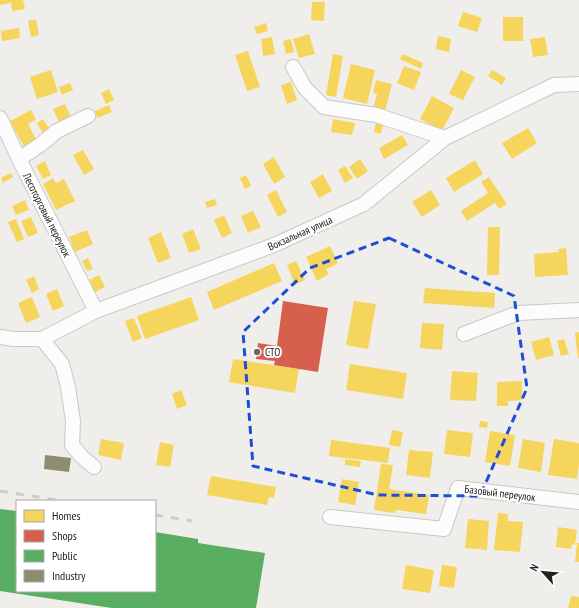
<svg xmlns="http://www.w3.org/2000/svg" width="579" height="608" font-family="'PT Sans Narrow',sans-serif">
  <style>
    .homes { fill: #f6d55c }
    .shops { fill: #d6604d }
    .public { fill: #5aae61 }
    .industry { fill: #8c8c6e }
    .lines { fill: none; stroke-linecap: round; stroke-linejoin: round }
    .minor-casing { stroke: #c9c8c7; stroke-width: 16 }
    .minor { stroke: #fdfcfc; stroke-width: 14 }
    .rail { stroke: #ccc; stroke-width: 3; stroke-dasharray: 8 8; stroke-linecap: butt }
    .marked { fill: none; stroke: #1d4ed8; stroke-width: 3; stroke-dasharray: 8 5; stroke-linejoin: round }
    .poi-dot { fill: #6a6968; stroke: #fff; stroke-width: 1.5 }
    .labels { text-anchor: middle; stroke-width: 4; stroke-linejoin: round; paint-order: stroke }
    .street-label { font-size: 11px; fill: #222; stroke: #fff }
    .poi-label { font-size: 11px; fill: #222; stroke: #fff; text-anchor: start }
  </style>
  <rect width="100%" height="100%" fill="#f0eeeb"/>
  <path class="homes" d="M0,0h23l2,9 -13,2 -1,-8 -11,2z
    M312,2h13l-1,19 -13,-1z
    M463,12l19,6 -5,14 -19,-6z
    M503,17h20v24h-20z
    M36,19l3,16 -8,2 -3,-16z
    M266,23l2,8 -11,3 -3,-7z
    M19,28l1,10 -18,3 -1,-10z
    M309,34l6,20 -16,4 -6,-19z
    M438,36l13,3 -2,13 -13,-3z
    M272,37l3,17 -12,2 -2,-17z
    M545,37l3,18 -15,2 -3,-18z
    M291,39l3,13 -8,2 -3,-13z
    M248,51l12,36 -13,4 -12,-36z
    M333,54l10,2 -7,41 -10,-2z
    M403,54l20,9 -2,6 -21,-10z
    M351,64l24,6 -8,34 -24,-6z
    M404,66l17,6 -7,18 -17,-7z
    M51,70l7,22 -21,7 -7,-22z
    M461,70l14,7 -12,23 -14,-6z
    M492,70l14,8 -4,7 -14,-9z
    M376,80l16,4 -7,28 -12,-3 4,-15 -4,-1z
    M291,82l6,18 -10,4 -6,-19z
    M70,83l3,7 -11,5 -3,-8z
    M109,89l5,11 -8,4 -5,-11z
    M432,96l22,12 -12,23 -22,-12z
    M65,104l6,13 -12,5 -6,-13z
    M109,105l3,7 -15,6 -2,-7z
    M31,110l5,10 -8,4 11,21 -12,7 -17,-31z
    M43,119l9,14 -7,4 -8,-14z
    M333,119l22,4 -3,12 -21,-3z
    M376,123l7,2 -2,9 -7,-2z
    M528,128l9,15 -25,16 -10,-16z
    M402,135l6,10 -24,14 -5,-11z
    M83,150l11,19 -10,6 -11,-20z
    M274,157l11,20 -11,7 -11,-20z
    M360,159l8,12 -11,8 -8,-12z
    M475,160l8,14 -29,18 -8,-14z
    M45,161l6,14 -8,4 -7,-13z
    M345,166l8,12 -8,5 -7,-13z
    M11,173l2,4 -10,6 -2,-5z
    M323,174l9,17 -13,7 -9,-16z
    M246,175l5,11 -6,3 -5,-11z
    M489,177l18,27 -8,5 -4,-6 -28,18 -6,-10 27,-18 -7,-11z
    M53,178l3,5 8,-4 11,22 -19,9 -13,-26z
    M276,190l11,22 -9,5 -11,-22z
    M431,190l9,15 -18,12 -10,-15z
    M215,199l2,6 -10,3 -2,-6z
    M25,200l4,10 -13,5 -4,-9z
    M253,211l8,16 -13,6 -7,-17z
    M224,215l8,18 -10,5 -8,-18z
    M31,217l7,16 -10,4 -7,-16z
    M16,219l8,20 -7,3 -9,-20z
    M488,227h12l-1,48h-12z
    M193,229l8,20 -12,4 -7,-19z
    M87,230l6,14 -18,8 -6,-15z
    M161,232l10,26 -13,5 -10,-25z
    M330,246l8,17 -12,6 3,5 -12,7 -11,-24z
    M566,248l2,27 -33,2 -1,-23 25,-2 -1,-3z
    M88,258l5,11 -6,2 -5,-10z
    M296,261l9,19 -10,5 -8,-20z
    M274,263l8,18 -68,29 -7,-18z
    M99,275l6,12 -10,5 -6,-12z
    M34,276l5,13 -7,4 -6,-13z
    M425,288l70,5 -1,15 -71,-5z
    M57,289l7,17 -11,5 -7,-17z
    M32,297l8,20 -14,6 -8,-20z
    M191,297l8,23 -54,19 -8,-23z
    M354,301l22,3 -8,45 -22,-4z
    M134,318l8,20 -9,4 -8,-21z
    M422,323l22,1 -2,26 -22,-2z
    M579,332v26h-1l-3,-25z
    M549,337l5,18 -18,5 -5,-18z
    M564,339l5,15 -8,2 -4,-15z
    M233,359l66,10 -4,24 -66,-11z
    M350,364l57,9 -4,26 -57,-9z
    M452,371l26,2 -2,28 -26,-1z
    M522,381v19l-14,1v5h-11v-24z
    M181,390l6,15 -10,4 -5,-15z
    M480,421l8,1 -1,6 -8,-1z
    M392,430l11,2 -3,15 -11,-2z
    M447,430l26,3 -3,24 -26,-3z
    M490,431l25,4 -5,31 -25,-4z
    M101,439l23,4 -3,17 -23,-5z
    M523,439l22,4 -4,29 -23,-4z
    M554,439l25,4v21l-2,15 -29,-4z
    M331,440l59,8 -2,15 -59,-7z
    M160,442l14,3 -4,22 -14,-2z
    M409,450l24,2 -3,26 -24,-3z
    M345,459l16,2 -1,6 -15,-2z
    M381,464l12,1 -4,24 40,6 -3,19 -30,-4 -1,3 -21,-3z
    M211,476l65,11 -2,11 -5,-1 -2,8 -60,-10z
    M342,479l17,3 -4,23 -17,-3z
    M498,513l10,1v7l15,1 -3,30 -26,-2z
    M468,519l21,2 -2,29 -22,-2z
    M558,527l19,3 -2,15 -3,-1 -1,5 -15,-2z
    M577,543h2v19h-4z
    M406,565l28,5 -4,23 -28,-4z
    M442,565l15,2 -3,21 -15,-2z
    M571,596l8,1v11h-11z"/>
  <path class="shops" d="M283,301l45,7 -10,64 -44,-7 1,-4 -19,-2 2,-16 19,3z"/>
  <path class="public" d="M0,509l17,2v80h138v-59l43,7v4l67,10 -9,55h-144l-112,-17z"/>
  <path class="industry" d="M45,455l26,3 -2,14 -25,-3z"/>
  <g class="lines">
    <g class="minor-casing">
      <path id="minor" d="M293,67l12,21 19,19 52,8 69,23
        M0,118l19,41 77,152
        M19,159l21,-14 17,-14 31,-15
        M464,334l54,-21 61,-3
        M0,337l14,2h28l54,-28 178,-66 90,-41 81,-66 109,-53 25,-1
        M42,339l20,25 6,23 5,34 -1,24 9,11 13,11
        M330,517l114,12 14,-41 121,14"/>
    </g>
    <use href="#minor" class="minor"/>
    <path class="rail" d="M0,491l63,10
      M155,515l37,6"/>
  </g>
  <path class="marked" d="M389,238l125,58 13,92 -47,108 -102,-1 -125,-29 -10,-134 67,-64z"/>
  <circle class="poi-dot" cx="257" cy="352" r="4"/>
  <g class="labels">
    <g class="street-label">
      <text transform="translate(47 215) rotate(63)" y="4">Лесоторговый переулок</text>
      <text transform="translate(300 233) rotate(-24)" y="4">Вокзальная улица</text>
      <text transform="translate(500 493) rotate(7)" y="4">Базовый переулок</text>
    </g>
    <g class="poi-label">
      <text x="265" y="356">СТО</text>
    </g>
  </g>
  <rect x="16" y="500" width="140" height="92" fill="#ffffff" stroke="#a7a7a7"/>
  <rect x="24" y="510" width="20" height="12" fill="#f6d55c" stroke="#a7a7a7"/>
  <text x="52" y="520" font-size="12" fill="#222222">Homes</text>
  <rect x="24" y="530" width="20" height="12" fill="#d6604d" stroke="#a7a7a7"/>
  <text x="52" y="540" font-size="12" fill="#222222">Shops</text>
  <rect x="24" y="550" width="20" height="12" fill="#5aae61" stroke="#a7a7a7"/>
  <text x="52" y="560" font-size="12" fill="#222222">Public</text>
  <rect x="24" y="570" width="20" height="12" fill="#8c8c6e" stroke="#a7a7a7"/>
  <text x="52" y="580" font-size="12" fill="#222222">Industry</text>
  <g transform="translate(543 572) rotate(297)" stroke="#ffffff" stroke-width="3" paint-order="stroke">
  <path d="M0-3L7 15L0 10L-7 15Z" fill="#222222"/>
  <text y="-6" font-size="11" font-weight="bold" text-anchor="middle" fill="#222222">N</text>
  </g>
</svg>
